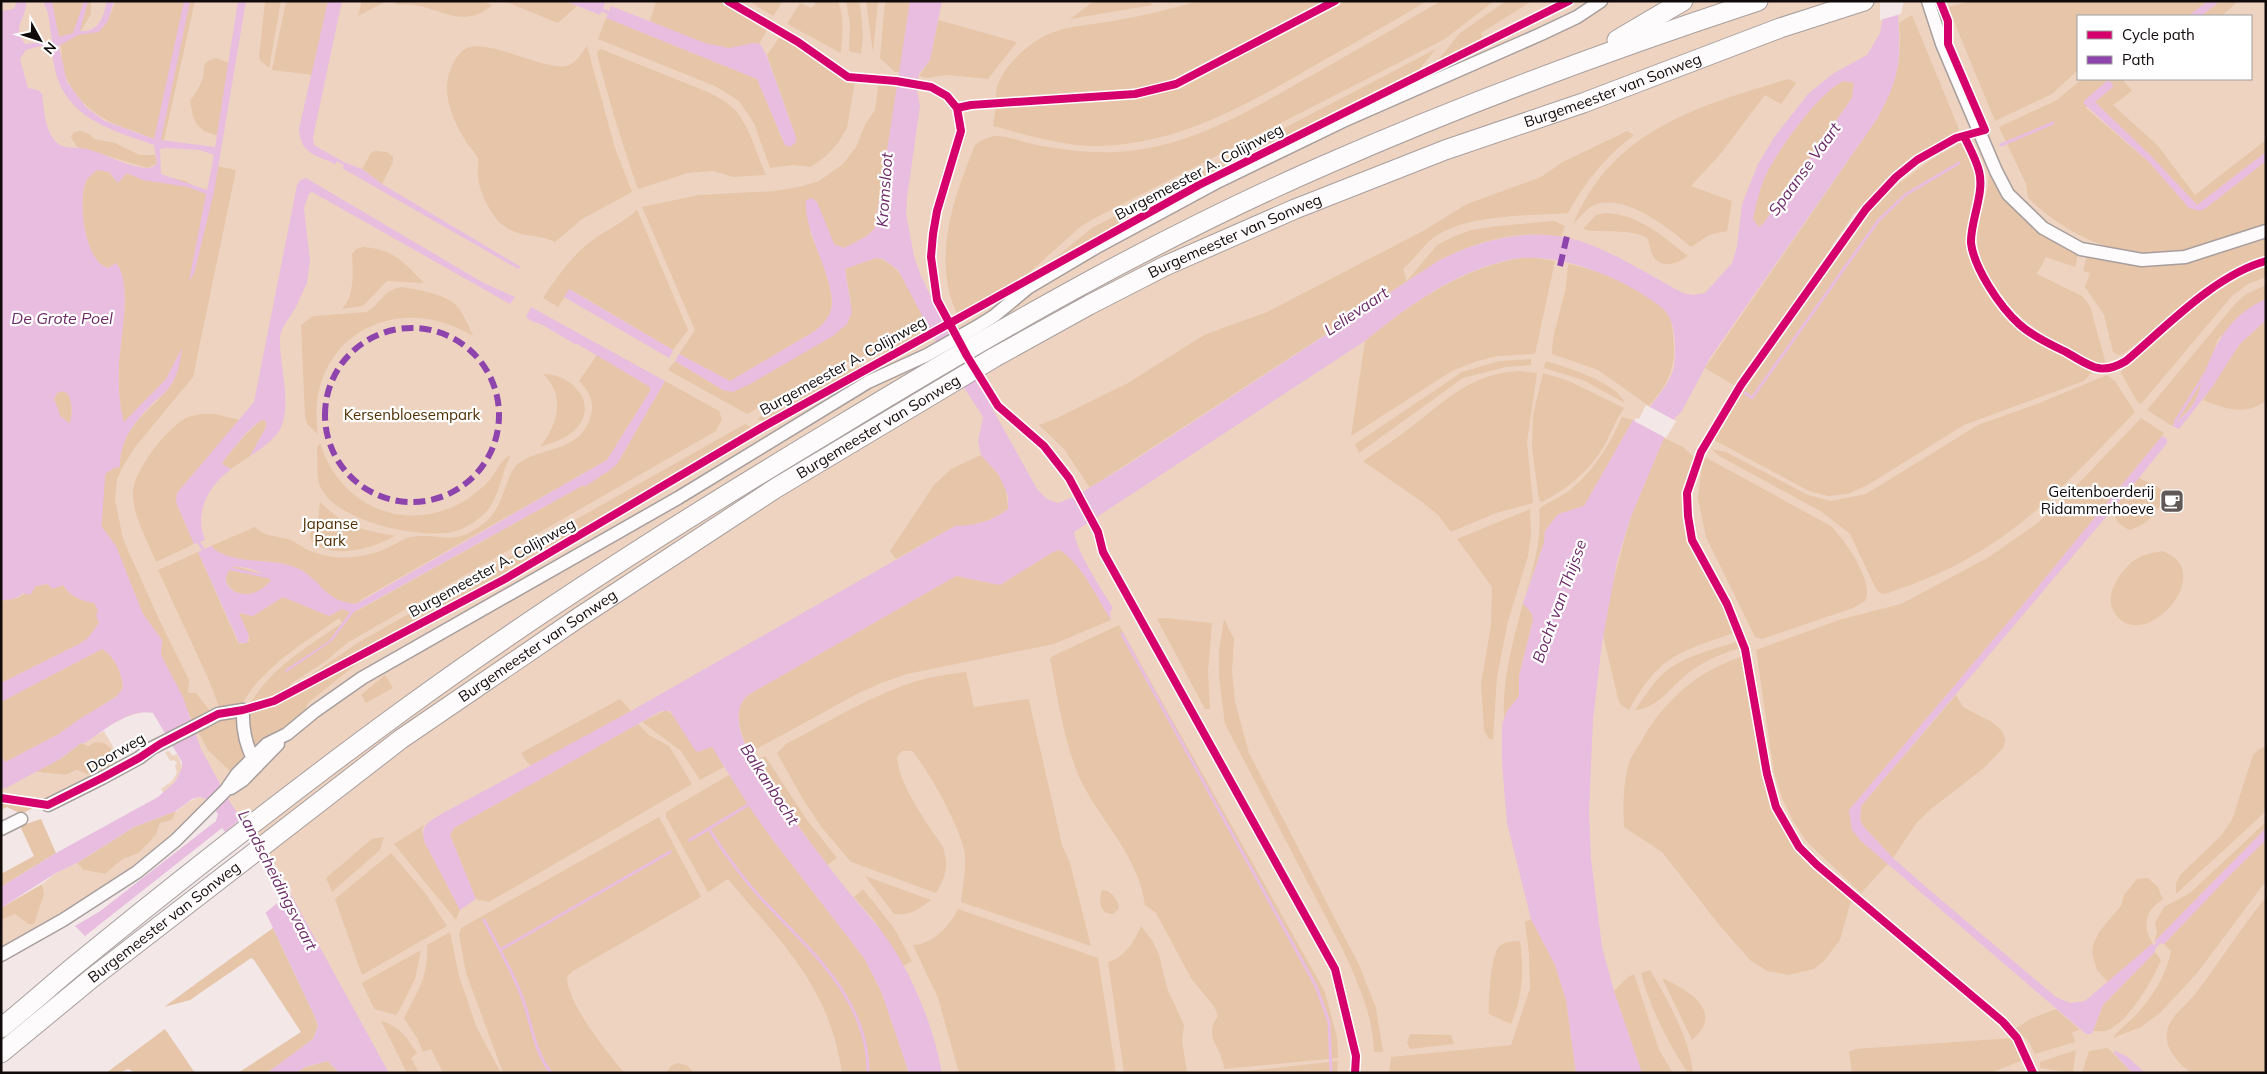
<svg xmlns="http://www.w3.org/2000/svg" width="2267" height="1074" font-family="Mulish,sans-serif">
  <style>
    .green { fill: #eed4c0; fill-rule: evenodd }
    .forest { fill: #e6c5a8 }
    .water { fill: #e8bddf; fill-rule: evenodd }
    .pier { fill: #f3e7e7 }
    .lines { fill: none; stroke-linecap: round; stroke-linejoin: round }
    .stream { stroke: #e8bddf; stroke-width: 3 }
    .canal { stroke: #e8bddf; stroke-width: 10 }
    .minor-casing { stroke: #a89e9e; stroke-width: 15 }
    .highway-casing { stroke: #a89e9e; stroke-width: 21 }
    .minor { stroke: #fdfbfb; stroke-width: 12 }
    .highway { stroke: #fdfbfb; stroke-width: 19 }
    .quiet { stroke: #8e44ad; stroke-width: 6; stroke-dasharray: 12 6; stroke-linecap: butt }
    .cycleway-casing { stroke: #fff; stroke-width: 11 }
    .cycleway { stroke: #d6006c; stroke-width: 8 }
    .labels { text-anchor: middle; stroke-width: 4.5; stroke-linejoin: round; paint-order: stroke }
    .street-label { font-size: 15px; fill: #110a0a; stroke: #fff }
    .park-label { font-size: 15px; fill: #523004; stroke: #fff }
    .poi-label { font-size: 15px; fill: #110a0a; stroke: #fff; text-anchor: end }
    .water-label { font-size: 16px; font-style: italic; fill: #6c2b67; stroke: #fff }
  </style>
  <rect width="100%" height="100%" fill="#f3e7e7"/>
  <path class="green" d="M1,1h2265v1072h-1890l-180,-323 -46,-40 -25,7 -124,69zM2078,16h173v63h-173z
    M104,731l19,33 -78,35 -44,-7v-4l34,-16 30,3 12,-5 15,6 -3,-30 -8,-3z
    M169,751l4,5 4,-2 6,14 -8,14 -11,11 -3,-4 11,-8 5,-8 -2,-7 2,-3 -3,-3 -4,1 -5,-9z
    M200,797l8,3c-13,14 -26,28 -41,41 -49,44 -108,75 -166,107l1,-29 13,-5 13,10c9,-13 18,-25 14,-40l14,-11 21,-10 6,7 22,4 18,-15 16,-6 17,-18 4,-12c15,-7 24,-22 40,-26z"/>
  <path class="forest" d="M49,1h42v13l-13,21c21,-5 32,-12 37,-34h80l-31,139c-10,0 -22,-6 -33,-10 -30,-9 -58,-29 -68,-61 -2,-7 -1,-16 -2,-23 -3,-15 -8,-30 -12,-45z
    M265,1h16l-12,67 -9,-8 -1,-3z
    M286,1h42l-16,74 -40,-5z
    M362,1h25l-29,15z
    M396,1h86l10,4c-27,24 -48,5 -77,0 -7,-1 -13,0 -20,-1z
    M504,1h61l12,5 -19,17z
    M656,1h66l46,27 -9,16c-10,-2 -20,4 -31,4 -26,-3 -55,-16 -78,-27z
    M749,1h34l-10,15z
    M815,1h23c7,16 4,35 3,52l-54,-29 13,-21 11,5 4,-3z
    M846,1l14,2 3,32 -2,19 -12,-3 1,-27z
    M866,1h12l-5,52z
    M885,1h25l-10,71h-5l-15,-14z
    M1094,1h54l5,4 -83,14z
    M1199,1h130l-146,76c-59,22 -125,19 -187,22 -3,-25 32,-57 53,-65 20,-9 43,-9 64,-13 29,-5 58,-12 86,-20z
    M1345,1h82c-38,23 -77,44 -115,66 -67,39 -135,78 -215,79 -35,0 -70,-11 -104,-20l3,-20c65,-3 133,-2 195,-25z
    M1441,1h53l-49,38 -352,180 -13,8 -51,46 -72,41 -1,-2c-24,-55 -2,-115 19,-167 6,-5 12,-8 20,-9 13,0 29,6 41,9 34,6 67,10 101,5 62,-9 116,-41 170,-72 45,-25 89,-51 134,-77z
    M1506,1h26l-51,32 3,7 -46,20 22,-27z
    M1970,1h238l-20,15h-110v54l-26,24 -57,27 -47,-114z
    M2220,1h18l-16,15h-21z
    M1912,15l47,114 -6,9 -23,10 -22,14 -54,51 -117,174 -32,-19 172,-249c20,-37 25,-55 22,-96z
    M606,18l151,61 26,62 13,-4 -29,-82 14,-20 63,44 11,2 -8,47 -9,15 -12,13 -15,11 -18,-2 -23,3 -16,-45 -15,-22 -22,-14 -119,-48z
    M938,20l79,22 -29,37 -42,-4 -19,3 -8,-2 11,-16z
    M587,46l28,102 17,44 -50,27 -27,23c-21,-10 -37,-2 -56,-20 -10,-11 -19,-30 -21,-44 -1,-6 1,-13 0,-19 -2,-8 -10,-12 -13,-19 -14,-24 -26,-51 -11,-78 3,-6 9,-14 16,-15 24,-6 82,27 99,18 8,-3 13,-13 18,-19z
    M601,49l109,44c9,5 19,10 26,18 14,17 21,44 30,64l-33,2 -20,-6 -25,2 -50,16c-16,-45 -29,-89 -41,-135l1,-4z
    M1436,49l-19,23 -11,7 -111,53 -241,127 38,-31z
    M216,58l19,7 -13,71c-24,-4 -28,-11 -32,-35 4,-6 8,-12 11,-18 7,-13 -4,-20 15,-25z
    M1788,79l8,4 -15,21 -16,-9 -43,57 -31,34 41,15 -5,30 -18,4 -18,12c-21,-18 -68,-56 -99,-41 -6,3 -14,13 -19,19 38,-95 125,-119 215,-146z
    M2082,79h40l10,12 -19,14 45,41 37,49 71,-55v12l-69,53 -47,-50 -55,-53 18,-15 -27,21 63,54 40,46h17l60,-47v65c-30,10 -61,22 -92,27 -54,8 -108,-18 -146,-55l-2,-14 -27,-57 58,-27z
    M879,81l19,3 -23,144 -8,8 -23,12 -10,-4 -2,-5 -22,-7c7,18 28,63 20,81 -3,8 -9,13 -15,18l-85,50 -51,-27 16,-24 -53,-123 57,-12 77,-4 27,-5 16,-5 24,-17 13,-17 10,-24 9,-13z
    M1844,81l10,2 -2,15 -89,126 -4,3 -6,-8c2,-13 6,-28 11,-40 11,-25 55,-88 80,-98z
    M81,131l8,3 5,5 21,4 25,12h15l2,8 -9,5 -71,-21 -6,-10 3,-5z
    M1627,131l7,4c-29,22 -48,46 -66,78 -40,3 -94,1 -129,21 -15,9 -23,24 -36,35l4,12 30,-36 16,-8 18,-7 26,-4 57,-5 11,5 -4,11c-42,-8 -85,4 -123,24l-348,227 -26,-39 -25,-24 18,-7 71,-35 76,-48 63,-23 156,-81 44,-27 74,-27 20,-14z
    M1964,141c4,11 12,24 12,36 0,20 -8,38 -8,57 0,19 7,35 16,51 27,46 63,63 109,86l-9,10 -120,44 -98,61 -18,8 -20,2 -19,-5 -95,-51 -1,-3 28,-46 95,-136 44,-57 53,-40z
    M375,151l12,1 6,5v5l-11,22 -20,-15 9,-16z
    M1988,163l33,43 59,41 -5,20 -29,-10 -9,17 45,22 8,10 16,58 -8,1c-44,-24 -83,-42 -108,-87 -7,-12 -13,-27 -13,-40 1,-28 15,-45 11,-75z
    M217,166l19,4 -43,207 -58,70 -13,21 -5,11 -2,21 8,39 34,76 32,65 -1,13h8l14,18 -18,9 -31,-65 1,-15 -19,-26 -21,-52 -25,-42 -3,-13 4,-28 16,-12h6c0,-39 25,-51 47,-77 10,-11 12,-26 14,-40l-15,29 -42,44c-5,-18 -6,-39 -5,-58 1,-25 14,-83 -3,-102l-8,5c-23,-6 -30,-64 -23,-84 2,-6 7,-10 12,-14l12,2 6,8 4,2 8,-9 6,3 40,2 13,3 24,16z
    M637,210l51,120 -15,20 -103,-61 -12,18 -15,-9c14,-21 28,-41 48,-57 15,-11 32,-18 46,-31z
    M1605,213c34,1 57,23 83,43 -11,8 -28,14 -36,-2 -2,-5 -2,-11 -5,-16 -19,-11 -44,-3 -64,-9l13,-14z
    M2266,237v18l-39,17 -104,82 -4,1 -6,-3 -9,-37 -19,-28 5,-14 -7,-2 5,-20 40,12z
    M363,247c30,2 41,15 61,36l-37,-2 -24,25 -21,3c13,-14 11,-38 10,-55l4,-5z
    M1530,257l25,4 -20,93 -37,2 -21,5 -25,10 -101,65 14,-95c49,-40 102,-77 165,-84z
    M876,258c26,3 43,49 54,71l-40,23 -30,6 -29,10 -84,46 -79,-44 7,-9 48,29 10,2 117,-74 1,-16 -6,-33z
    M2266,263v14l-18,7 -16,12 -91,108 -4,-3 -16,-28 1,-3c43,-42 88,-82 144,-107z
    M1568,264c26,4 87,28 101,51 3,6 4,16 4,23 4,29 -5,47 -24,68l-51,-36 -46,-16 1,-16 13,-51z
    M2266,285v14l-48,40 -21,59 -8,12 -17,16 -25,-16 88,-106 11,-10z
    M402,287c16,3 45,7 56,20 6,8 11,20 15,29 -78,-48 -169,3 -155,98l-11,-10 -2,-8 -4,-91 12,-9 54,-4c15,-10 16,-22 35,-25z
    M2266,320v81c-22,15 -41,8 -63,-1l36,-55z
    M597,355l53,32v4l-43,69 -245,139 -4,4c-26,7 -41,-25 -62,-35 -25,-12 -65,-1 -85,-22l44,-19c12,11 21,8 35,13 6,2 10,6 16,9 23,11 50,11 74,2 10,-3 21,-12 31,-14 30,-5 41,11 72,-13 23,-17 21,-50 36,-61 24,-17 62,-10 72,-48 4,-14 -3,-25 -12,-34z
    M1531,359v6l-25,2 -43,11 -104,75 -4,-9 107,-72 37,-11z
    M1546,361c22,7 69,20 79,42l-42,-23 -39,-12z
    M867,364l-103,57 -7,-2c35,-20 70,-46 110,-55z
    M1519,371l18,2 -10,69 6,61 -37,10 -45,19 -13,-17 -16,-13 -59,-41c16,-11 33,-22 48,-34 37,-28 59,-53 108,-56z
    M1543,373l26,8 55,27c-8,12 -13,25 -20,38 -15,26 -36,42 -62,56l-3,-2 -7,-52 1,-33z
    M543,374c22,-1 51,21 39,46 -8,16 -26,22 -42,27 18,-22 26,-52 3,-73z
    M2107,375l8,6 20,31c-53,55 -105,114 -173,150 -24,13 -49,22 -74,31l-5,1 -6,-3 -27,-57 -28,-22 -101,-55 -10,-8 15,3 82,43 23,6 35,-7 112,-69 59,-21z
    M665,381l54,30 3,8 -6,12 -369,212 -21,18 -34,22 -5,8 -21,10 -16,3c22,-37 57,-57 92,-81l-3,-5c-37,27 -77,48 -99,90l-20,1 -12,-31 -50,-108 40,-18 40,91 4,1 7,-3v-5l-11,-23 15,3 30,-19 46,19 13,-7 15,2 252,-140 8,-7z
    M63,391l5,3c5,10 5,23 0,34l-6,-1 -5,-5 1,-13 -4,-10 3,-6z
    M201,414h14l25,6 -63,73 -1,9 18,42 -38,18c-8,-21 -24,-47 -23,-70 1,-22 34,-64 53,-74 4,-2 11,-3 15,-4z
    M1622,417l11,3 -49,86 -26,8 -13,17 -1,12 -19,52c9,-29 17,-56 14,-86 8,-7 18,-10 27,-16 25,-18 44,-48 56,-76z
    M2141,418l23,15 -2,3 -130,158 -183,216 12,31 27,23 -27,29 -54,-51 -14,-21 -11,-23 -8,-25 -18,-123 86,-31 59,-15 88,-47 47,-33 23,-20z
    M261,420l5,1v6l-16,29 -19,13 -9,-5 2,-4 22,-26z
    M745,424l8,4 -128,78 -133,76 -187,101 -3,-2 57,-39z
    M1664,438l19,9 11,10 -11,32v33l4,16 32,59 15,36c-56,19 -75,23 -105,77l-8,-5 -3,-6 -15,-64 4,-30 23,-86z
    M320,443c21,67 91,93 149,55 8,-6 17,-13 23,-21 7,-9 8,-17 19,-22 -11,20 -11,45 -29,61 -8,7 -20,14 -30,16 -33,7 -118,-11 -132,-46 -4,-10 -2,-26 -3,-38z
    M981,455c18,20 26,25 27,54l-12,8 -25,9h-16l-59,33 -6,-8 44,-66 17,-16z
    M1703,456l128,70c13,13 44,56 34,75l-12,7 -91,31 -7,-2 -49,-100 -8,-38z
    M2139,478l21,10 4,11c-9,15 -16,25 -34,31 -11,-5 -14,-9 -18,-21z
    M320,502c27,26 40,27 75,34 -23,12 -61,25 -84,5l-1,-7 8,-14z
    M1530,509l1,26 -3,21 -20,65 -11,56 -4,63 -5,-2 -4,-8 -3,-46 10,-59 1,-38 -35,-48z
    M1061,550c22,16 35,46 50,70l-57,24 -147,30 -26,9 -24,11 -108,59c-7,-19 -19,-42 -1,-58l208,-119 44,9 53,-33z
    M2162,551c55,19 -10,95 -41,69 -22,-18 -4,-45 12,-59 8,-6 19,-8 29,-10z
    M235,566l28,8 8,6c-5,6 -12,13 -20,15 -12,3 -30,-10 -24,-24z
    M47,584l16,1c7,11 18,16 31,18l4,8 2,12 -12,15 -7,5 -80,40v-82l17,-3 18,-12z
    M1523,603l9,11 1,6 -14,56v20l-12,15 -3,8c-2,-40 9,-78 19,-116z
    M1165,618l47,5 -4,49 2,37h-5l-48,-90z
    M1224,619l10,20 -2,32 3,31 14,51 110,212 17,43 7,44h-9c-1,-37 -16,-69 -31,-102l-118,-226 -6,-47v-27z
    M1119,625l206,367 12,45 1,21 -114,11c-1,-23 -22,-30 -6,-53l-3,-8 -24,-30 -35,-65 -11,-8c-6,-48 -43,-82 -64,-124 -17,-37 -23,-82 -31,-122l3,-3z
    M1738,641l3,7c-17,4 -36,13 -50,23 -18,13 -33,38 -56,39 10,-14 20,-31 35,-42 20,-14 46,-19 68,-27z
    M378,647l-70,56 -3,9 -45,35 -8,-1 -5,-35c47,-12 89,-40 131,-64z
    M102,649c12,7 25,29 19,44l-64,42 -52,27 -4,-7v-53z
    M1743,656c4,28 10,55 14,83 5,32 9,63 27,91 17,28 44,48 70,68l-4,6 -10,36 -17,22 -9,7 -25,6 -22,-4 -17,-11 -30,-34 -58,-74 -38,-25c-1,-22 -1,-43 5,-64 3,-9 11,-18 15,-27 24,-39 55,-65 99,-80z
    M966,672l8,35 53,-8 2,1 33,145 8,18 21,83 -130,-44c2,-16 5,-31 4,-47 -2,-23 -37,-86 -53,-104h-10l-5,6c2,29 30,66 46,90 6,20 3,28 -7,46l-85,-31 -29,-34 -18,-27 -27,-48 9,-9c43,-22 85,-49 131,-63 16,-5 33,-7 49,-9z
    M385,675l8,13 -27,15 -5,-8z
    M1956,695l7,12 29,15 10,9 3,8 -1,8 -19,20 -54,42 -14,13 -24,36 -30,-32 -3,-6 1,-14z
    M620,699l11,12 -99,55 -6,-5 -5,-8z
    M666,710l8,6 24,36 14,-6 12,21 -24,13 -19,-29 -39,-29z
    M238,715l9,41 -14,18 -25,-24 -11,-20 25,-13z
    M638,724l11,11 20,11 23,38 -203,118 -13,-3 -26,-64 4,-7z
    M95,742l9,1 9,7 -5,17 -12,-1 3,7 -7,3 -15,-6 -12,5 -30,-3 25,-13 21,-16 8,3z
    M2266,747v60l-3,7 -87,80v-11l4,-8 41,-39 11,-16 21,-65 6,-6z
    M765,756l42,64 30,38 -10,7 -51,-70 -21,-34z
    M729,775l43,64 92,119 17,33 28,82h-67c-13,-88 -60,-129 -114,-194l-20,13 -42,-75v-5z
    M1,803l34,4 -14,7 -14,-7 -6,3z
    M176,811l-4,9 -12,3 -4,12 -17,18 -16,6 -18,15 -22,-4 -6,-7 57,-36z
    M659,817l42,80 -128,74 -6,6c0,26 40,76 58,96h-122l-37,-100 -7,-38 2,-7z
    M41,819l15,34 -55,34v-13l33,-18 -14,-30z
    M2266,822v6l-112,114 3,-9 -2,-10 9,-16 26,-14z
    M424,825l-2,6 3,12 35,67 -4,10 -62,-76z
    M384,837l-4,13 -48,42 -6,-14 46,-39z
    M2266,840v41l-68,91 -38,41 -19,14 -28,11c6,-9 14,-14 22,-22 17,-18 31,-40 36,-65l-7,-7 68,-71z
    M391,853l35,41 21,32 -85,49 -27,-76z
    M865,876l66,24c-12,9 -22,16 -37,14z
    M2148,878l10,9 5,13c-17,8 -22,28 -10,43l-45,39 -11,-12 -5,-17 1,-8 6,-13 22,-26 3,-11 13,-16z
    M42,884l2,10 -10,30h-6l-13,-10 -12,5 -2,9v-20z
    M863,889l31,39 18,33 -9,5 -29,-46 -20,-23z
    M1102,890c9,0 16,9 17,18l-6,6c-13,0 -15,-13 -11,-24z
    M2266,897v176h-75c-12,-10 -27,-24 -24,-41 2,-16 20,-27 29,-39 24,-32 45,-65 70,-96z
    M958,909l140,49 18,115h-157l-21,-75 -25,-53c20,-1 36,-18 45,-36z
    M1531,919l24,46 11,35 10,73h-187l2,-16 120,-12 19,-57 -1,-34 -4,-32z
    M1141,926l11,14 7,15 8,33 17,37 -2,16 5,31 -63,1 -16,-111c17,-5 26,-20 33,-36z
    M273,928l42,89 3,9 -5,13 -29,22 -17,12h-29l63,-41 -47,-72 -3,-2 -61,42 -26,7z
    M450,932l9,44 17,50 25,47h-58l-12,-24 -8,3 -6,-14 -13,-20c13,-26 25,-42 23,-73z
    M1520,941c4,31 3,53 -9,83l-22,-10c-1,-12 2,-57 9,-66 4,-6 14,-7 22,-7z
    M421,950l-6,29 -16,32 -3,4 -22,-6 -12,-26z
    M2155,952l6,8c-8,20 -34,65 -56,71 -4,1 -8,0 -12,0l10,-26z
    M1650,970c17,28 40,70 43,103h-5c-20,-30 -38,-65 -47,-100z
    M1634,974l25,76 14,23h-31l-28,-82 14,-14z
    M1662,978c26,12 64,33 30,62z
    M2056,1009l24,21 -8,2 3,10 -40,12 -6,-12 -14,-13 15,-10z
    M381,1021c19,5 26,17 36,32l-6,5 8,15h-12z
    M165,1029l30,44h-59l-8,-4 -9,4h-13z
    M1410,1034l41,1 3,9 -44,5 -3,-6z
    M2013,1038l15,20 -38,15h-138l-3,-21 6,-3z
    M2108,1048l24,25h-50l7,-22z
    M2076,1050l-3,23 -33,-5v-6z
    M328,1061l11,12h-43l9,-6z
    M1338,1061l-1,12h-109z
    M679,1063l9,3 6,7h-28l6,-8z"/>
  <path class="water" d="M17,1h9c1,19 -15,23 -1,43l27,-3 -4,-28 -5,-12h9l7,36 14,-4 11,-32h4l-8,30c20,1 23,-14 27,-30h7l-6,20 -9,11 -21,3 -19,11 8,36 19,25 19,14 49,18 30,-138h6l-29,139 54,7 23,-146h8l-32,191 -20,82 -5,7 17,-87 -18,-7 -45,-7 -16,-7 -9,10 -9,-11 -12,-2c-5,4 -10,8 -12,14 -7,20 0,78 23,84l8,-5c17,19 4,77 3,102 -1,18 0,39 5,57l42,-43 16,-31c-2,15 -4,28 -13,40 -4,5 -9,9 -14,13 -20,21 -35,36 -35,66l-6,1 -16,11 -4,28 3,13 19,26 27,68 19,26 -1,15 22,42 18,52 29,53 53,78 106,193h-50l-11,-12 -23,6 -9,6h-29l46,-34 5,-13 -3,-9 -83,-176 -10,-13 -137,108 -10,-10 24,-14 117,-91 2,-7 -10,-14 -8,-3 -8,2 -16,12 -42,16 -57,36 -21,10 -55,35v-21l55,-34 102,-56 17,-15 7,-14v-6l-29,-49c-24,-5 -48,17 -68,30h-4l-21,16 -54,29h-5v-33l4,7 52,-27 24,-17 35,-21 7,-9c-1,-15 -8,-31 -21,-39l-101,53v-19l80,-40 7,-5 11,-15 -3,-8 2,-4 -4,-8c-13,-2 -24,-7 -31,-18l-10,4 -6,-5 -11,2 -6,9 -7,-2c-8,8 -13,5 -22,8v-590l13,-2zM41,46h10c2,11 3,23 7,34 15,41 60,52 96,65l3,18c-3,3 -5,5 -10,5 -21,-1 -40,-14 -60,-19 -8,-2 -20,0 -27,-4 -15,-10 -16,-35 -18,-51l-4,-4 -10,-2 -8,-29 6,-9zM167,148l33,2 14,5 -7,35 -46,-16 -1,-25zM63,391l5,3c5,10 5,23 0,34l-6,-1 -5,-4 3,-9 -6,-15 3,-6z
    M328,1h14l-29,136 1,8 24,14 -3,5c-20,-10 -34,-9 -36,-35z
    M565,1h34l6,2 -5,12z
    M910,1h32l-12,59 -11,14 -2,16 3,16 -13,92 -1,15 8,43 6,18 19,39 43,71 10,24 45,81 10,10 11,4 18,-7 48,-29 314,-206c42,-22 95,-35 142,-20 34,11 71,35 103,52l10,2 12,-2 27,-30 5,-16 5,-43 16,-40 17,-28 33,-42 26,-21 33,-18 13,-22 4,-21 14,2c3,48 2,63 -21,105l-167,239 -28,53 -9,9 -9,18 -34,81 -13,43 -15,81 -9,77 -4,92 2,47 11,88 12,44 28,82h-66l-10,-73 -11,-35 -24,-46 -24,-96 -5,-60v-39l5,-13 12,-15v-20l14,-56 -1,-6 -9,-11 21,-60 1,-12 13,-17 26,-8 49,-86 7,1c10,-18 29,-33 34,-54 2,-14 2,-40 -6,-52 -4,-7 -11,-11 -17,-15 -35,-25 -99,-50 -142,-40 -55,12 -101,46 -144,81l-291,191c2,19 28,58 39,76l-3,4 1,8c-15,-24 -28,-54 -51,-70l-7,2 -53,33 -44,-9 -208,119c-11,9 -11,25 -7,38 5,18 17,34 27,50 24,37 52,72 79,107 16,19 32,36 45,56 24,38 42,83 50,127h-33l-28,-82 -17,-33 -92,-119 -22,-31 -38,-61 -14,5 -3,-2 -25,-39h-9l-207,117 -4,7 26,64 -16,11 -35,-67c-6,-19 4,-21 18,-30l188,-102 324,-185c19,0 38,-5 53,-17v-13l-9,-21 -18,-20 -3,-14 5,-24 -40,-62 -45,-85 -15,-11 -7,-1 -31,11 7,43 -5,12 -14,12 -83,48 -17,8 -10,-2 -48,-29 4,-7 51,27 85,-50c6,-5 12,-11 15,-18 11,-25 -28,-82 -24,-113l6,-2 5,4 17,42 10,4 23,-12 8,-8zM1844,81l10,2 -2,15 -89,126 -4,3 -6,-8c3,-13 6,-28 11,-40 11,-25 55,-88 80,-98z
    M2208,1h12l-19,15h-13z
    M611,6l94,37 24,5 24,-5 7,1 6,10 30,83v5l-6,5 -5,-2 -28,-66 -151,-61z
    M2108,80l4,3 1,4 -18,15 55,53 47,50 69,-53v9l-60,47 -6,3 -11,-3 -40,-46 -65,-58v-3z
    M346,163l16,6 20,15 139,83 -3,2 -176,-101z
    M306,178l176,104 33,15 -5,7 -198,-112 -3,2 -5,14 6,52 -3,23 -11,24 -14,22 -2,8c-1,26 12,67 1,90 -5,12 -20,22 -31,29l16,-29v-6l-5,-1 -15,13 -22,27 -2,4 9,5c-23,17 -37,44 -26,71l-11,4 -18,-42 1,-9 77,-91 43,-217 3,-5z
    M569,289l104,61 -4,8 -105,-61z
    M2266,299v21l-27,25 -26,41 -34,43 -7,-3c5,-5 12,-10 17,-16 8,-9 11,-23 15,-35 12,-34 27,-61 62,-76z
    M531,307l134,74 -48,83 -8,7 -255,141 -22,29 -47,32v-3l44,-29 21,-29 -8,-3 -13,7 -46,-19 -30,19 -14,-3 10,23 -2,7h-8l-41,-91 13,-6c19,20 61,11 86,22 26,12 24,32 59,36l251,-144 43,-69v-4l-103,-61 -16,-5 -5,-4zM232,567c14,-1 29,4 39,13 -22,29 -60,7 -39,-13z
    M2162,436l5,3v4l-28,35 -278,328 -1,14 3,6 30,32 40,35 123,104 14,6 15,-2 68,-58 2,9 -52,53 -10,26 -2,3h-5l-225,-193 -9,-11 -3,-20 183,-216z
    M2266,828v12l-34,33 -68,71 -10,-2z
    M2115,1051l13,6 17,16h-13l-19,-21z"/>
  <path class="pier" d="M1880,1h24l-3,13 -21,6z
    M1646,405l30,16 -10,17 -32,-17 2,-3 3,1z
    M243,817l49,74 -28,23 -19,-43 -22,-37z"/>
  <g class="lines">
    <path class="stream" d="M600,9l12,5
      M2001,145l52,-22
      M334,158l14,8
      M542,323l34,20
      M1745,393l7,5 126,-177 27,-26 54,-32
      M2175,422l30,-48
      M585,485l17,-12
      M197,540l8,12
      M227,568l42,9
      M1122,634l194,352 13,36 2,51
      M709,829c15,23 31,46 50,67 47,51 110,101 109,177
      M690,840l58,-35
      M484,920c13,25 28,50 38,77 10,26 11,52 29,76
      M500,950l170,-98
      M2152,950l9,-10"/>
    <path class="canal" d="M48,412l29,24
      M96,534l5,-70"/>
    <g class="minor-casing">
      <path id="minor" d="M1928,1l14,43 54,127 12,23 35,34 38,21 61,11 43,-3 81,-26
        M231,788l12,-8 35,-36
        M48,805l54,-27 37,-20 13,-10 53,-27 13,-7 25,-4c-1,21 3,38 14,56
        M1,829l20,-10
        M1,955l62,-35 74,-48 39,-32 50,-50 11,-16 30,-30 20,-10 28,-23 47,-33 316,-180 190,-116 59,-27 51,-29 16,-10 35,-29 66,-39 124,-67 124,-60 198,-87 36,-17 24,-16"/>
    </g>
    <g class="highway-casing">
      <g id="highway">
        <path d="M1617,40l66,-39"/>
        <path d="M1,1028c24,-19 47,-40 71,-60 109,-89 219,-176 333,-259 138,-101 284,-193 431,-281 158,-96 319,-189 489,-263 141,-62 287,-116 433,-164"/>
        <path id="s1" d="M1,1053l91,-75 309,-239 180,-123 195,-128 219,-131 94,-52 76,-39 130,-57 150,-59 138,-47 197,-75 84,-27"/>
      </g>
    </g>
    <use href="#minor" class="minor"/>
    <use href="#highway" class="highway"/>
    <path class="quiet" d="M1560,266l7,-30
      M325 415a87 87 0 1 1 174 0a87 87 0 1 1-174 0Z"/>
    <g class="cycleway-casing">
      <path id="cycleway" d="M728,1l70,41 50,35 48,4 35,6 16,9 10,12 4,23 -24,80 -4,23 -2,23 6,43 30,56 31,50 46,40 25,32 29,54 5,20 232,417 21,87 -1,17
        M1940,1l8,20v23l37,86 -29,8 -39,22 -21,17 -30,32 -125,176 -40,67 -14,41 1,23 4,24 35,64 18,45 22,125 9,33 23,40 18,18 186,157 14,16 16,35
        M957,108l14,-3 164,-11 41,-10 159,-83
        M1964,136c5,11 12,23 15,35 6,22 -9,51 -8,72 3,25 29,64 48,81 12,11 30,20 45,27 26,14 35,26 62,10 40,-34 89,-86 140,-100
        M1,798l47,7 54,-27 37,-20 21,-14 58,-30 25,-4 31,-9 231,-122 256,-151 438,-243 370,-184"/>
    </g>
    <use href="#cycleway" class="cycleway"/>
  </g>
  <defs>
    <g id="cafe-square" transform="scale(1.25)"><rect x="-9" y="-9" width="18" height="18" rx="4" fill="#605757" stroke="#fff"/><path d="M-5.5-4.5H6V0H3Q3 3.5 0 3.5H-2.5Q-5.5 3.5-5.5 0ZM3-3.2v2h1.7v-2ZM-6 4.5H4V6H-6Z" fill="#fff"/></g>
  </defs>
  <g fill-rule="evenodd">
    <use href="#cafe-square" x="2172" y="501"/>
  </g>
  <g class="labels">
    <g class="street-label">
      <text dy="5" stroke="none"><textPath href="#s1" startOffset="1889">Burgemeester van Sonweg</textPath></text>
      <text transform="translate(1199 172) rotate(-28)" y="5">Burgemeester A. Colijnweg</text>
      <text dy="5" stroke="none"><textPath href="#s1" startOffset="1484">Burgemeester van Sonweg</textPath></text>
      <text transform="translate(843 366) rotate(-29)" y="5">Burgemeester A. Colijnweg</text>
      <text dy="5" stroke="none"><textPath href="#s1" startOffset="1079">Burgemeester van Sonweg</textPath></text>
      <text transform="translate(492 568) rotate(-29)" y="5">Burgemeester A. Colijnweg</text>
      <text dy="5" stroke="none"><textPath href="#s1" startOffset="674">Burgemeester van Sonweg</textPath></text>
      <text transform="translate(116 753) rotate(-30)" y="5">Doorweg</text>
      <text dy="5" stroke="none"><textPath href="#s1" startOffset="209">Burgemeester van Sonweg</textPath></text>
    </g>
    <g class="park-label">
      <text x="412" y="420">Kersenbloesempark</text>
      <text x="330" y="529">Japanse<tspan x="330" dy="17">Park</tspan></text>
    </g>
    <g class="poi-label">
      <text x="2154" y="497">Geitenboerderij<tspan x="2154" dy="17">Ridammerhoeve</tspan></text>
    </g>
    <g class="water-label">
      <text transform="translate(1804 169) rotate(-54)" y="6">Spaanse Vaart</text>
      <text transform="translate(884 190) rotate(-86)" y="6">Kromsloot</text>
      <text transform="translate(1356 311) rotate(-34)" y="6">Lelievaart</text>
      <text x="62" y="324">De Grote Poel</text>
      <text transform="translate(1559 601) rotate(-70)" y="6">Bocht van Thijsse</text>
      <text transform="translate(770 784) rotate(57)" y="6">Balkanbocht</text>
      <text transform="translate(278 880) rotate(63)" y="6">Landscheidingsvaart</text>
    </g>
  </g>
  <rect width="2267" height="1074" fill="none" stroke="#110a0a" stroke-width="5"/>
  <rect x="2077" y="15" width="175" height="65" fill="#ffffff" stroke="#a09d9d"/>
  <rect x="2087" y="31" width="25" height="8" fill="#d6006c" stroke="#a09d9d"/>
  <text x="2122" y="40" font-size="15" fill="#110a0a">Cycle path</text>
  <rect x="2087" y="56" width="25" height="8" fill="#8e44ad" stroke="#a09d9d"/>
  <text x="2122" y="65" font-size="15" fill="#110a0a">Path</text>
  <g transform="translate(40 40) rotate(130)" stroke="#ffffff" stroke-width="4" paint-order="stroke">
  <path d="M0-4L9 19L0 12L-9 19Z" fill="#110a0a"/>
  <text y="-8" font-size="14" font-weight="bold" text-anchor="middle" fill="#110a0a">N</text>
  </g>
</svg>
